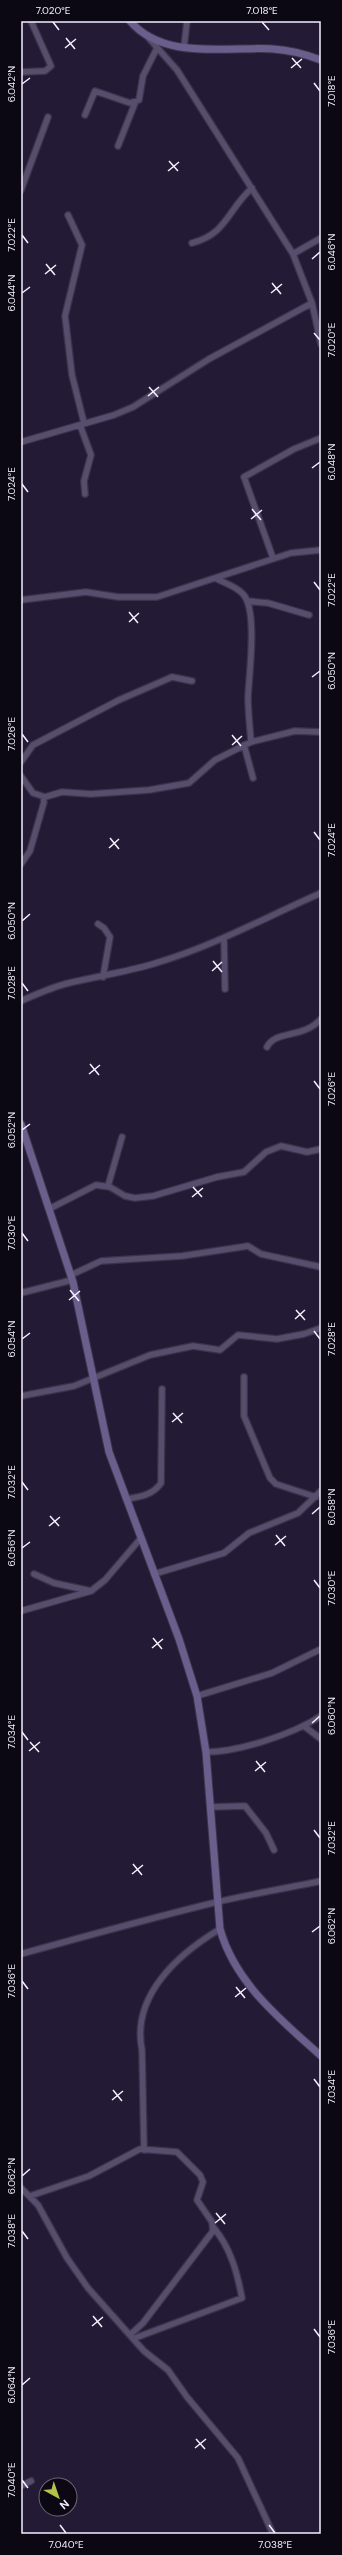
<svg xmlns="http://www.w3.org/2000/svg" width="342" height="2555" font-family="'DM Sans',sans-serif">
  <style>
    .lines { fill: none; stroke-linecap: round; stroke-linejoin: round }
    .street-casing { stroke: #3b3449; stroke-width: 8 }
    .secondary-casing { stroke: #3b3449; stroke-width: 9 }
    .street { stroke: #564e6c; stroke-width: 5.5 }
    .secondary { stroke: #6b5e8c; stroke-width: 7 }
    .ticks { fill: none; stroke: #f4f0ff; stroke-width: 1.5 }
    .neatline { fill: none; stroke: #f4f0ff; stroke-width: 1.5 }
    .ticks-label { font-size: 10px; text-anchor: middle; fill: #f4f0ff }
  </style>
  <rect width="100%" height="100%" fill="#231b35"/>
  <g class="lines">
    <g class="street-casing">
      <path id="street" d="M146,35l31,35 116,184 19,49 9,41
        M184,47l3,-26
        M21,72l24,-1 6,-5 -20,-45
        M85,115l10,-24 35,12 9,-3 4,-24 14,-28
        M118,146l17,-43
        M21,190l27,-73
        M68,215l14,30 -17,71 7,59 12,48
        M192,243c35,-9 36,-34 60,-55
        M293,254l28,-16
        M80,425l11,30 -7,26 1,13
        M21,442l93,-27 19,-8 76,-48 103,-56
        M273,558l-29,-81 50,-28 27,-11
        M217,579c8,4 20,8 26,15 15,16 6,81 5,103 0,15 2,30 3,45
        M21,600l65,-8 32,5h39l134,-44 30,-3
        M247,601l21,2 41,12
        M244,745l9,33
        M21,762l12,-17 86,-45 53,-23 20,4
        M21,776l12,17 12,4 17,-5 29,2 58,-4 40,-7 26,-23 36,-18 44,-11 26,1
        M21,864l9,-13 14,-49 -1,-5
        M98,924l6,4 6,9 -7,40
        M224,939l1,50
        M21,1001c16,-7 31,-14 48,-18 29,-7 58,-11 87,-20 58,-17 110,-46 165,-70
        M267,1047c8,-17 36,-8 54,-28
        M108,1186l14,-49
        M49,1209l47,-24 14,2 15,9 10,2 18,-2 64,-19 27,-5 22,-20 15,-6 26,6 14,-3
        M71,1275l30,-14 81,-5 66,-10 13,8 60,13
        M21,1293l51,-13
        M244,1377v39l26,62 6,6 40,13
        M21,1396l53,-10 76,-31 43,-9 27,4 18,-15 39,4 27,-5 17,-6
        M126,1499c14,-2 27,-4 35,-16l1,-94
        M34,1574l20,9 37,8
        M154,1574l70,-21 25,-20 49,-20 23,-22
        M21,1611l70,-20 14,-11 36,-42
        M197,1696l75,-23 49,-24
        M304,1726l17,13
        M206,1752c33,0 87,-18 115,-36
        M210,1807l35,-1 21,27 8,17
        M21,1954c65,-18 130,-36 196,-52 34,-8 70,-14 104,-21
        M144,2150l-2,-100c-11,-54 36,-96 78,-121
        M21,2188l17,17 29,53 21,30 56,63 24,19 19,27 51,61 35,76
        M30,2196l59,-20 51,-27 37,3 23,23 3,7 -6,18 15,22 1,9 -70,92 -12,11
        M135,2338l107,-40c-5,-26 -11,-49 -28,-70
        M21,2486l10,-5"/>
    </g>
    <g class="secondary-casing">
      <path id="secondary" d="M130,21c34,40 97,25 143,28 17,1 32,5 48,11
        M21,1124l52,158 36,170 70,187 18,57 9,56 14,177c15,54 60,90 101,127"/>
    </g>
    <use href="#street" class="street"/>
    <use href="#secondary" class="secondary"/>
  </g>
  <path class="ticks" d="M53,22l6,8M262,22l7,8M66,38l9,11M65,48l11,-9M292,58l9,10M291,68l11,-9M314,83l6,8M22,84l8,-6M169,161l9,10M168,171l11,-9M22,235l6,8M312,259l8,-7M46,264l9,11M45,274l11,-9M272,283l9,11M22,293l8,-6M271,293l11,-9M314,333l6,7M149,387l9,10M148,396l11,-9M312,468l8,-6M22,484l6,8M252,509l9,11M251,519l11,-9M314,582l6,8M129,612l9,11M129,622l10,-9M312,677l8,-6M22,734l6,8M232,735l9,11M232,745l10,-9M314,832l6,8M110,838l9,11M109,848l10,-9M22,921l8,-7M213,961l9,11M212,971l10,-9M22,983l6,8M90,1064l9,11M89,1074l11,-9M314,1081l6,8M22,1130l8,-6M193,1187l9,10M192,1197l11,-9M22,1233l6,8M70,1290l9,11M69,1300l11,-9M296,1310l9,10M295,1319l10,-9M314,1331l6,8M22,1339l8,-6M173,1413l9,10M172,1422l11,-9M22,1482l6,8M312,1514l8,-7M50,1516l9,10M49,1526l11,-9M276,1535l9,11M275,1545l11,-9M22,1548l8,-6M314,1580l6,8M153,1638l9,11M152,1648l11,-9M312,1723l8,-7M22,1732l6,8M30,1742l9,10M29,1751l11,-9M256,1761l9,11M255,1771l11,-9M314,1830l6,8M133,1864l9,11M132,1874l11,-9M312,1932l8,-6M22,1981l6,8M236,1987l9,11M235,1997l11,-9M314,2079l6,8M113,2090l9,11M112,2100l11,-9M22,2176l8,-7M216,2213l9,11M215,2223l11,-9M22,2231l6,8M93,2316l9,11M92,2326l11,-9M314,2329l6,8M22,2385l8,-7M196,2439l9,10M195,2448l11,-9M22,2480l6,8M60,2525l6,8M269,2525l6,8"/>
  <rect width="342" height="2555" fill="none" stroke="#0b0813" stroke-width="44"/>
  <g transform="translate(58 2497) rotate(140)"><circle r="19" fill="#0b0813" stroke="#686571"/>
  <path d="M0-3L7 15L0 10L-7 15Z" fill="#b3c24b"/>
  <text y="-6" font-size="11" font-weight="bold" text-anchor="middle" fill="#f4f0ff">N</text>
  </g>
  <rect x="22" y="22" width="298" height="2511" class="neatline"/>
  <g class="ticks-label">
    <text x="53" y="14">7.020°E</text>
    <text x="262" y="14">7.018°E</text>
    <text transform="translate(11 84) rotate(-90)" y="4">6.042°N</text>
    <text transform="translate(331 91) rotate(-90)" y="4">7.018°E</text>
    <text transform="translate(11 235) rotate(-90)" y="4">7.022°E</text>
    <text transform="translate(331 252) rotate(-90)" y="4">6.046°N</text>
    <text transform="translate(11 293) rotate(-90)" y="4">6.044°N</text>
    <text transform="translate(331 340) rotate(-90)" y="4">7.020°E</text>
    <text transform="translate(331 462) rotate(-90)" y="4">6.048°N</text>
    <text transform="translate(11 484) rotate(-90)" y="4">7.024°E</text>
    <text transform="translate(331 590) rotate(-90)" y="4">7.022°E</text>
    <text transform="translate(331 671) rotate(-90)" y="4">6.050°N</text>
    <text transform="translate(11 734) rotate(-90)" y="4">7.026°E</text>
    <text transform="translate(331 840) rotate(-90)" y="4">7.024°E</text>
    <text transform="translate(11 921) rotate(-90)" y="4">6.050°N</text>
    <text transform="translate(11 983) rotate(-90)" y="4">7.028°E</text>
    <text transform="translate(331 1089) rotate(-90)" y="4">7.026°E</text>
    <text transform="translate(11 1130) rotate(-90)" y="4">6.052°N</text>
    <text transform="translate(11 1233) rotate(-90)" y="4">7.030°E</text>
    <text transform="translate(331 1339) rotate(-90)" y="4">7.028°E</text>
    <text transform="translate(11 1339) rotate(-90)" y="4">6.054°N</text>
    <text transform="translate(11 1482) rotate(-90)" y="4">7.032°E</text>
    <text transform="translate(331 1507) rotate(-90)" y="4">6.058°N</text>
    <text transform="translate(11 1548) rotate(-90)" y="4">6.056°N</text>
    <text transform="translate(331 1588) rotate(-90)" y="4">7.030°E</text>
    <text transform="translate(331 1716) rotate(-90)" y="4">6.060°N</text>
    <text transform="translate(11 1732) rotate(-90)" y="4">7.034°E</text>
    <text transform="translate(331 1838) rotate(-90)" y="4">7.032°E</text>
    <text transform="translate(331 1926) rotate(-90)" y="4">6.062°N</text>
    <text transform="translate(11 1981) rotate(-90)" y="4">7.036°E</text>
    <text transform="translate(331 2087) rotate(-90)" y="4">7.034°E</text>
    <text transform="translate(11 2176) rotate(-90)" y="4">6.062°N</text>
    <text transform="translate(11 2231) rotate(-90)" y="4">7.038°E</text>
    <text transform="translate(331 2337) rotate(-90)" y="4">7.036°E</text>
    <text transform="translate(11 2385) rotate(-90)" y="4">6.064°N</text>
    <text transform="translate(11 2480) rotate(-90)" y="4">7.040°E</text>
    <text x="66" y="2548">7.040°E</text>
    <text x="275" y="2548">7.038°E</text>
  </g>
</svg>
